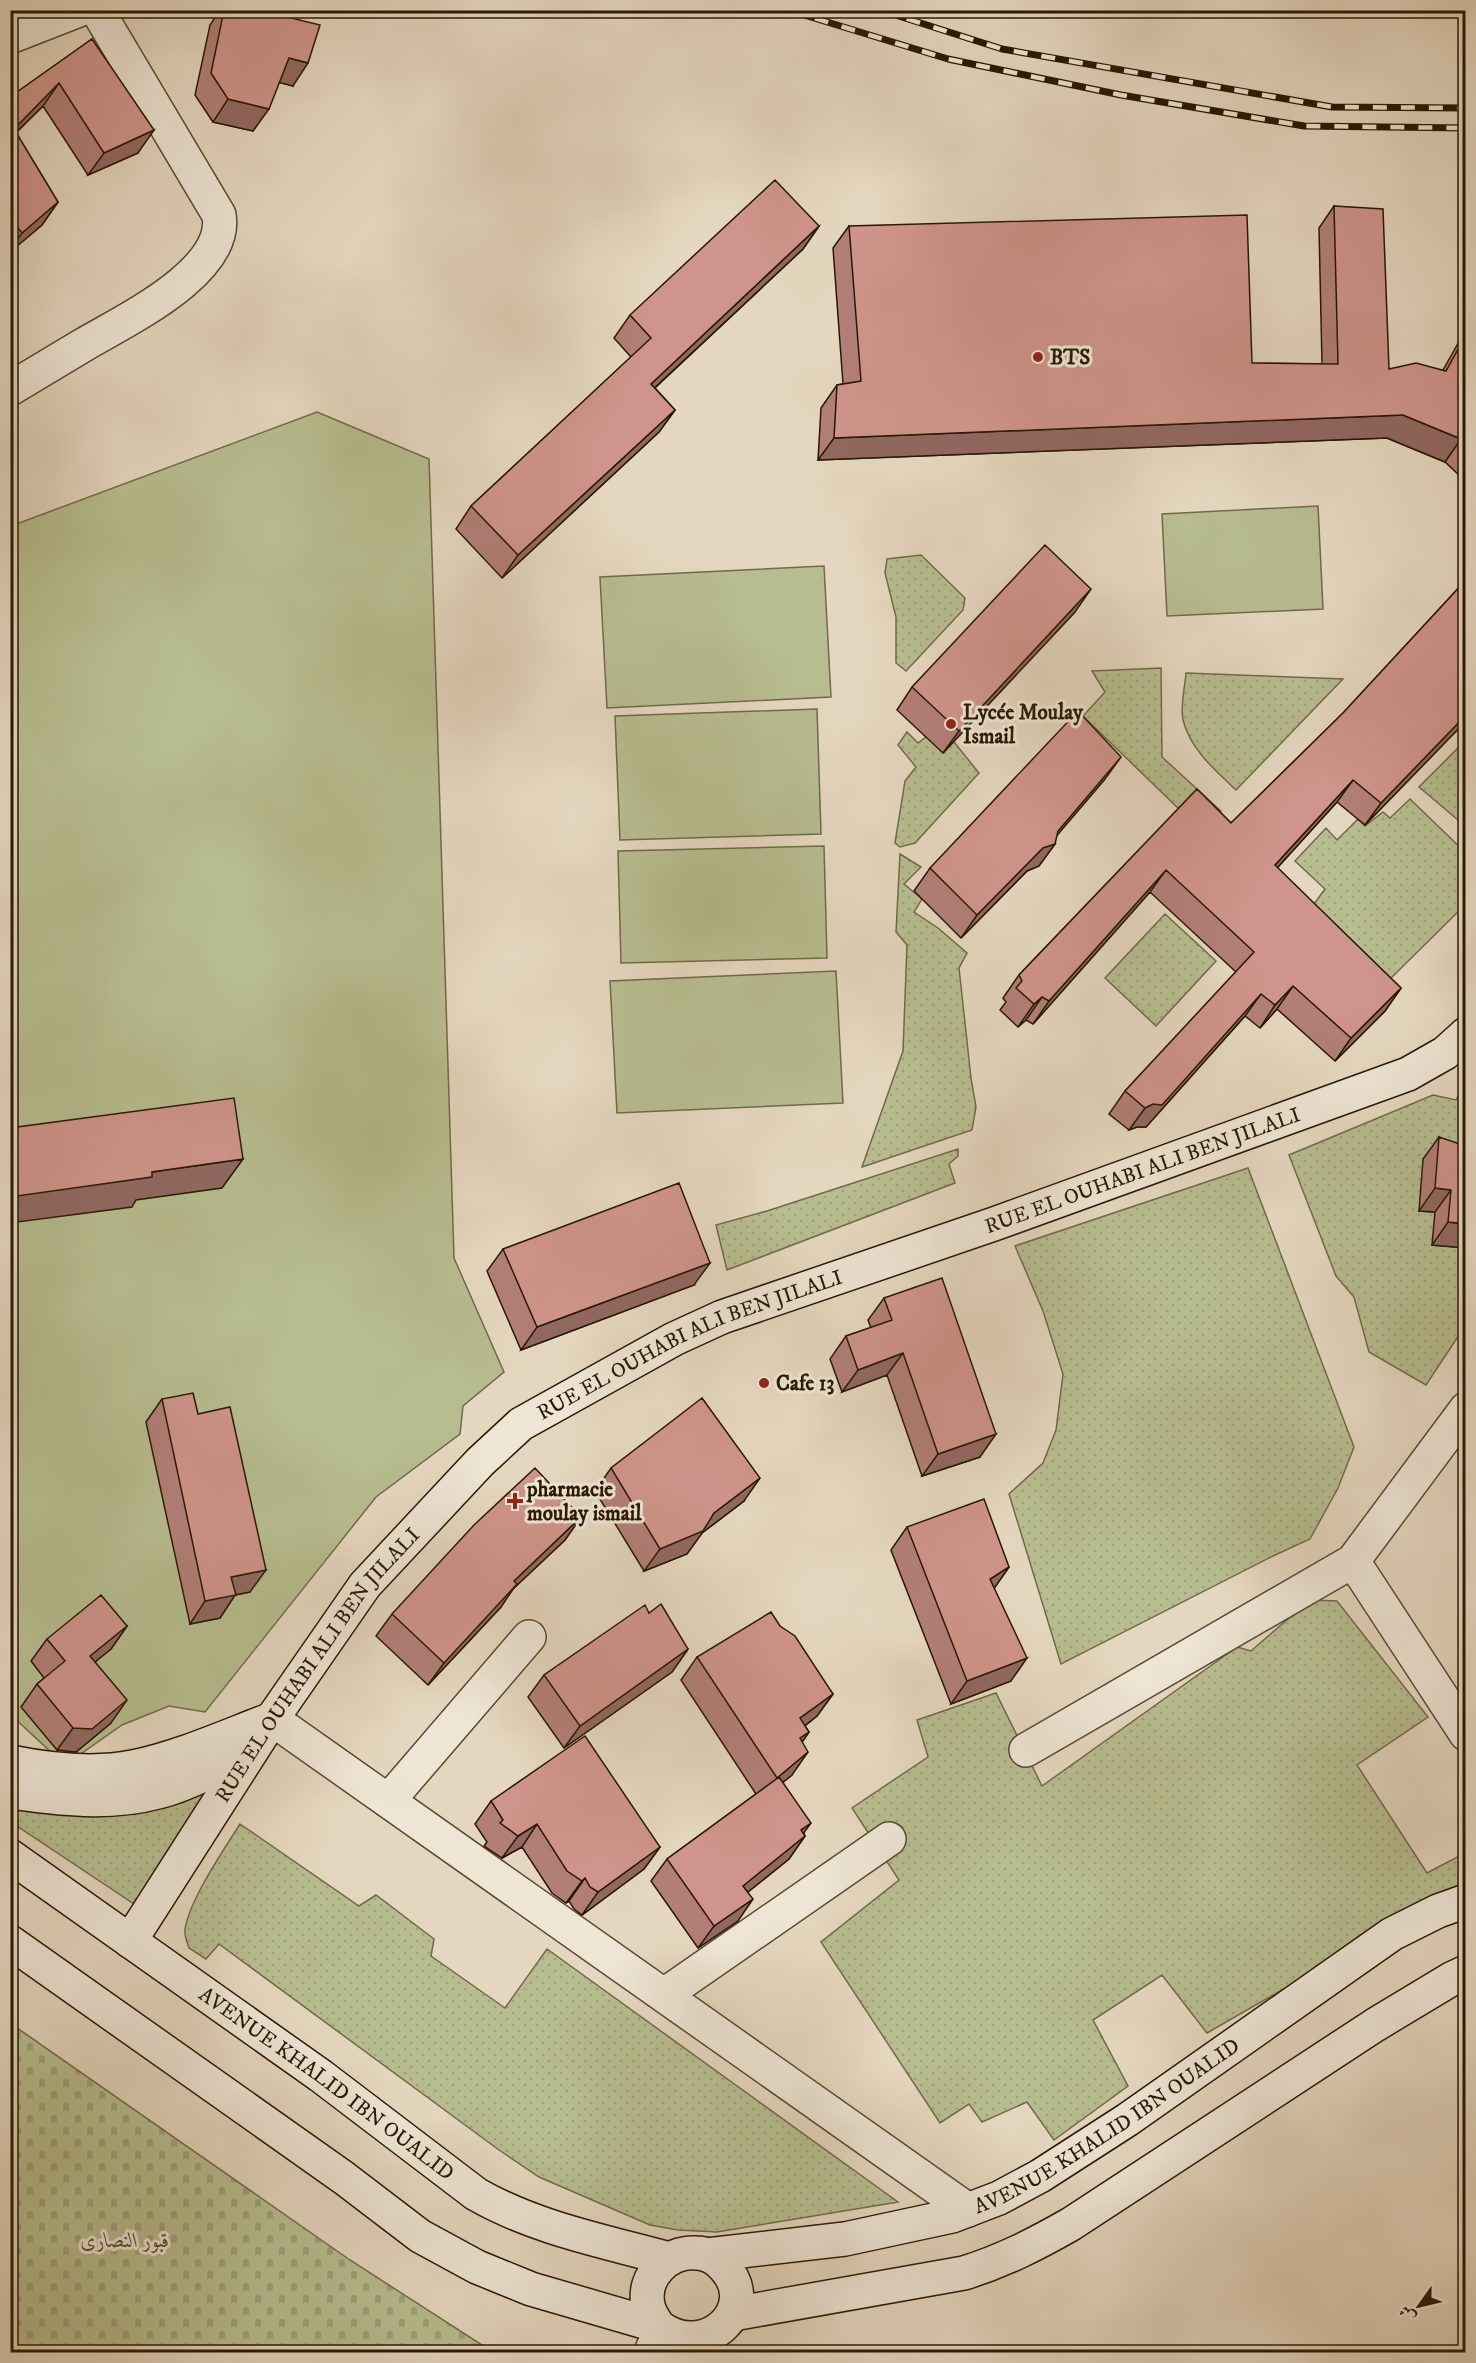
<svg xmlns="http://www.w3.org/2000/svg" width="1476" height="2363" font-family="'IM FELL DW Pica',Amiri,serif">
  <style>
    .grass { fill: url(#grass-dots); stroke: #706a4a; stroke-width: 1.5 }
    .cemetery { fill: url(#cemetery-stones); stroke: #706a4a; stroke-width: 1.5 }
    .pitch { fill: #b7bd90; stroke: #706a4a; stroke-width: 1.5 }
    .lines { fill: none; stroke-linecap: round; stroke-linejoin: round }
    .street-casing { stroke: #574832; stroke-width: 36 }
    .secondary-casing { stroke: #281803; stroke-width: 36 }
    .street { stroke: #eee5d5; stroke-width: 33 }
    .secondary { stroke: #eee5d5; stroke-width: 33 }
    .rail-casing { stroke: #281803; stroke-width: 7 }
    .rail { stroke: #eee5d5; stroke-width: 4.5; stroke-dasharray: 14; stroke-linecap: butt }
    .wall { fill: #b27f78; stroke: #281803; stroke-width: 1.5 }
    .shaded-wall { fill: #916861; stroke: #281803; stroke-width: 1.5 }
    .building { fill: #cf948b; stroke: #281803; stroke-width: 1.5 }
    .poi-dot { fill: #8f2418; stroke: #eee5d5; stroke-width: 2 }
    .labels { text-anchor: middle; stroke-width: 6; stroke-linejoin: round; paint-order: stroke }
    .poi-label { font-size: 21px; font-weight: bold; fill: #281803; stroke: #eee5d5; text-anchor: start }
    .street-label { font-size: 21px; fill: #281803; stroke: #eee5d5 }
    .park-label { font-size: 21px; font-style: italic; fill: #534a2d; stroke: #eee5d5 }
  </style>
  <defs>
    <pattern id="grass-dots" width="8" height="8" patternUnits="userSpaceOnUse" patternTransform="scale(1.5)"><rect width="8" height="8" fill="#b7bd90"/><path d="M2 2h.1M6 6h.1" fill="none" stroke="#9da27b" stroke-width="1.8" stroke-linecap="round"/></pattern>
    <pattern id="cemetery-stones" width="16" height="16" patternUnits="userSpaceOnUse" patternTransform="scale(1.5)"><rect width="16" height="16" fill="#b7bd90"/><path d="M2 7V4a2 2 0 0 1 4 0v3zM10 15v-3a2 2 0 0 1 4 0v3z" fill="#9da27b"/></pattern>
  </defs>
  <rect width="100%" height="100%" fill="#e5d7bf"/>
  <filter id="stains"><feTurbulence type="fractalNoise" baseFrequency=".00333" numOctaves="4"/><feColorMatrix values="0 0 0 0 .2 0 0 0 0 .09 0 0 0 0 .02 0 0 0 .5 -.17"/></filter>
  <radialGradient id="worn" r=".72"><stop offset=".6" stop-color="#630" stop-opacity="0"/><stop offset="1" stop-color="#630" stop-opacity=".3"/></radialGradient>
  <path class="grass" d="M921,555l44,43 -2,12 -57,61 -10,-8v-46l-11,-44 2,-14z
    M1161,668l1,89 59,54 -15,17 -22,-14 -101,-98 22,-24 -13,-21z
    M1186,673l157,6 -107,111c-20,-19 -46,-41 -53,-70 -3,-14 2,-33 3,-47z
    M907,732l11,11 8,-6 28,5 25,31 -64,70 -15,4 -5,-4 10,-62 11,-14 -18,-22z
    M1465,741v85l-46,-39z
    M1410,799l55,53v53l-76,75 -75,-76 11,-15 -30,-28 31,-33 11,12 21,-21 7,7 18,-14 7,6z
    M900,854l21,13 -17,17 18,15 -8,13 24,16 29,25 -8,15 12,110 5,29 -4,23 -110,37 41,-116 4,-106 -11,-13z
    M1165,914l51,47 -60,65 -51,-48z
    M1465,1084v242l-39,59 -57,-33 -15,-55 -18,-21 -47,-121 144,-60 23,5z
    M958,1149v7l-9,8 6,19 -228,87 -11,-45 51,-14z
    M1248,1168l106,279 -16,41 -28,51 -37,17 -212,108 -52,-170 34,-31 13,-33 7,-56 -20,-63 -28,-65z
    M1310,1600l27,1 91,116 -71,48 70,108 38,-20v32l-258,148 -45,-58 -69,45 35,66 -74,54 -27,-38 -45,20 -13,-18 -29,19 -119,-181 78,-62 -47,-72 76,-51 -11,-37 79,-27 46,93 195,-139 14,4z
    M205,1792l-71,112 -123,-82 -1,-14z
    M240,1824l119,82 17,-11 58,44 -3,17 74,52 42,-59 351,253 -181,30 -39,-2 -28,-5 -111,-48 -40,-27 -280,-206 -13,15 -17,-11c-2,-6 -5,-13 -4,-19 5,-30 38,-78 55,-105z"/>
  <path class="cemetery" d="M10,2023l340,237 143,92h-482z"/>
  <path class="pitch" d="M317,412l112,47 25,799 50,114 -41,34 -3,28 -84,63 -171,215 -36,-6 -47,19 -57,40 -54,-50v-1189z
    M1318,506l5,103 -156,7 -5,-102z
    M824,566l7,131 -224,11 -7,-131z
    M817,709l4,125 -201,6 -5,-124z
    M824,846l3,112 -206,5 -3,-112z
    M836,971l7,132 -226,10 -7,-132z"/>
  <g class="lines">
    <g class="street-casing">
      <path id="street" d="M10,37l69,-27
        M10,389c25,-15 50,-30 75,-45 41,-24 144,-73 134,-129l-122,-205
        M1466,1409l-113,152 113,173
        M272,1719l696,491
        M1026,1750l327,-189
        M388,1801l141,-164
        M664,1995l225,-156
        M651,2352l10,-23"/>
    </g>
    <g class="secondary-casing">
      <g id="secondary">
        <path d="M10,1762c40,8 83,13 123,5 48,-10 94,-31 139,-48"/>
        <path d="M10,1792c49,7 100,13 148,0 32,-8 63,-26 92,-43"/>
        <path id="s1" d="M10,1856l311,220 155,118c59,34 127,47 193,65"/>
        <path id="s2" d="M130,1941l142,-222 93,-134 115,-123 41,-38 153,-85 48,-22 272,-93 414,-150 37,-21 21,-19"/>
        <path d="M10,1942l334,236 76,58 57,31 54,22 127,37c48,37 104,-19 66,-59 -7,-8 -17,-14 -28,-14 -28,-2 -54,23 -48,52 1,7 6,14 10,21"/>
        <path id="s3" d="M707,2255l138,-16 107,-23 47,-18 41,-22 87,-56 265,-186 46,-23 28,-10"/>
        <path d="M733,2314l231,-41c39,-12 72,-29 107,-49l304,-199 78,-47 13,-6"/>
      </g>
    </g>
    <use href="#street" class="street"/>
    <use href="#secondary" class="secondary"/>
    <g class="rail-casing">
      <path id="rail" d="M788,10l160,49 173,36 183,31 162,2
        M880,10l122,39 330,58 134,1"/>
    </g>
    <use href="#rail" class="rail"/>
  </g>
  <path class="wall" d="M220,10h39l34,76 -14,-4 -26,49 -40,-9 -18,-27 15,-70z
    M92,39l46,114 -50,22 -45,-69 -27,27 42,69 -16,23 -32,27v-170l7,10z
    M1334,206l55,163 54,1 23,-41v155l-4,-6 -17,-16 -58,-24 -569,22 3,-52 16,-23 6,-1 -10,-136 16,-22 403,137 70,1 -3,-136z
    M819,226l-16,23 -148,139 20,22 -16,22 -157,146 -46,-49 15,-23 160,-149 -17,-19 16,-23z
    M1466,580v141l-101,104 -28,-23 -60,66 124,120 -16,23 -50,50 -58,-52 -17,19 -15,-12 -99,111h-9l-8,3 -20,-16 16,-23 111,-119 -86,-80 -117,132 -7,-4 -8,7 -18,-17 6,-8 -3,-4 16,-23 178,-186 34,34 112,-110z
    M1075,612l-132,141 -46,-43 15,-23z
    M1105,779l-49,57 -1,8 -16,22 -12,5 -66,67 -47,-47 16,-23z
    M1439,1137l27,111 -34,-3 3,-33 -16,-1 4,-52z
    M503,1249l191,36 -173,65 -34,-79z
    M884,1298l96,159 -58,19 -35,-101 -45,17 -12,-33 16,-23 25,-8 -3,-8z
    M162,1399l36,15 52,178 -15,3 -15,23 -30,6 -44,-202z
    M611,1468l133,33 -42,32 -15,21 -43,17 -49,-80z
    M581,1517l-16,23 -52,49 -12,18 -73,78 -52,-49 16,-22z
    M907,1527l102,40 -15,21 17,93 -60,23 -60,-154z
    M649,1613l39,36 -16,23 -108,76 -36,-51 16,-22z
    M127,1626l-16,23 -16,13 16,61 -35,29 -19,-2 -36,-43 16,-23 7,-6 -13,-17 16,-22z
    M780,1626l53,68 -16,22 -12,10 4,6 -7,10 -10,33 -9,7 22,54 -16,23 -41,33 -10,29 -40,27 -47,-67 16,-22 89,-65 -75,-114 16,-23z
    M491,1801l169,46 -16,22 -62,46 -8,-6 -5,-8 -3,2 -14,-10 -30,-46 -20,11 -18,-12 3,-4 -12,-18z"/>
  <path class="shaded-wall" d="M289,58l19,5 -15,23 -20,-5z
    M59,83l-16,23 -33,32 4,-9z
    M228,99l41,10 -16,22 -40,-9z
    M154,130l-16,23 -50,22 16,-22z
    M58,202l-16,23 -32,27v-3l12,-16z
    M819,226l-16,23 -168,157 16,-22z
    M675,410l-16,22 -157,146 16,-23z
    M1403,415l58,24 -16,23 -58,-24 -569,22 16,-22z
    M1091,589l-16,23 -132,141 16,-22z
    M1466,715v6l-101,104 16,-22z
    M1121,757l-16,22 -57,67 7,-2 -16,22 -12,5 -66,67 16,-23 81,-84z
    M1353,780l-16,22 -78,86 16,-23z
    M1166,870l-16,22 -117,132 16,-23z
    M1293,986l-16,23 -17,19 15,-23z
    M1401,988l-16,23 -50,50 16,-23z
    M1261,994l-16,22 -99,111h-9l-8,3 16,-22z
    M1042,997l-16,23 -8,7 16,-23z
    M243,1159l-21,29 -86,12 -4,7 -122,16v-26l142,-25z
    M1435,1188l16,2 -16,22 -16,-1z
    M1448,1222l18,2v24l-34,-3z
    M710,1263l-16,22 -173,65 16,-23z
    M903,1353l-16,22 -45,17 16,-22z
    M996,1434l-16,23 -58,19 16,-22z
    M760,1478l-16,23 -42,32 -15,21 -43,17 16,-22 54,-36z
    M581,1517l-16,23 -52,49 -12,18 -73,78 16,-22 70,-82z
    M1009,1567l-16,23 -3,-11z
    M266,1570l-16,22 -15,3 -15,23 -30,6 15,-23 26,-24z
    M127,1626l-16,23 -37,30 16,-23z
    M688,1649l-16,23 -108,76 16,-22z
    M1027,1658l-16,23 -60,23 16,-23z
    M833,1694l-16,22 -32,25 15,-23z
    M127,1700l-16,23 -35,29 -19,-2 16,-22z
    M809,1732l-16,23 7,-17z
    M808,1752l-16,23 -31,25 16,-22z
    M811,1823l-14,19 8,-6 -16,23 -62,50 16,-23 58,-56z
    M537,1824l-15,23 -20,11 16,-22z
    M660,1847l-16,22 -62,46 16,-23z
    M585,1878l-16,23 -3,2 16,-22z
    M753,1899l-15,22 -40,27 16,-22z"/>
  <path class="building" d="M224,10h35l61,15 -12,38 -19,-5 -20,51 -41,-10 -17,-26z
    M92,39l62,91 -50,23 -45,-70 -45,46 44,73 -36,31 -12,-15v-136l7,10z
    M775,180l44,46 -168,158 24,26 -157,145 -47,-49 180,-168 -21,-23z
    M1334,206l49,3 6,160 27,-6 30,8 20,-36v108l-5,-4 -58,-24 -569,23 3,-53 24,-4 -12,-155 398,-11 5,148 86,1z
    M1045,545l46,44 -132,142 -47,-44z
    M1466,580v135l-85,88 -28,-23 -78,85 126,123 -50,50 -58,-52 -18,19 -14,-11 -99,111 -9,-1 -8,4 -20,-17 129,-139 -88,-82 -117,131 -7,-4 -8,7 -18,-16 6,-7 -3,-6 178,-186 34,34 112,-110z
    M1078,711l43,46 -63,74 -3,13 -12,4 -66,67 -47,-47z
    M234,1098l9,61 -91,13v5l-142,20v-69z
    M1439,1137l27,9v78l-18,-2 3,-32 -16,-2z
    M679,1183l31,80 -173,64 -34,-78z
    M942,1278l54,156 -58,20 -35,-101 -45,17 -12,-34 46,-16 -8,-22z
    M193,1393l5,21 32,-7 36,163 -35,7 5,18 -31,6 -43,-202z
    M702,1398l58,80 -46,35 -11,18 -43,18 -49,-81z
    M535,1468l46,49 -67,64 3,3 -73,79 -52,-49 82,-89z
    M984,1499l25,68 -19,12 37,79 -60,23 -60,-154z
    M101,1595l26,31 -37,30 37,44 -35,29 -19,-1 -36,-44 28,-23 -18,-22z
    M661,1604l27,45 -108,77 -36,-51 101,-70 4,8z
    M771,1612l9,14 15,10 38,58 -33,24 9,14 -9,6 8,14 -31,26 -80,-121z
    M585,1736l75,111 -62,45 -8,-5 -5,-9 -3,3 -15,-10 -30,-47 -19,12 -18,-13 3,-3 -12,-19z
    M779,1777l32,46 -10,7 4,6 -62,50 10,13 -39,27 -47,-67z"/>
  <g class="poi-dot">
    <circle cx="1038" cy="357" r="6"/>
    <circle cx="951" cy="724" r="6"/>
    <circle cx="764" cy="1383" r="6"/>
    <path d="M512 1492h6v6h6v6h-6v6h-6v-6h-6v-6h6z"/>
  </g>
  <g class="labels">
    <g class="poi-label">
      <text x="1050" y="364">BTS</text>
      <text x="963" y="719">Lycée Moulay<tspan x="963" dy="24">Ismail</tspan></text>
      <text x="776" y="1390">Cafe 13</text>
      <text x="527" y="1496">pharmacie<tspan x="527" dy="24">moulay ismail</tspan></text>
    </g>
    <g class="street-label">
      <text dy="7" stroke="none"><textPath href="#s2" startOffset="1324">RUE EL OUHABI ALI BEN JILALI</textPath></text>
      <text dy="7" stroke="none"><textPath href="#s2" startOffset="838">RUE EL OUHABI ALI BEN JILALI</textPath></text>
      <text dy="7" stroke="none"><textPath href="#s2" startOffset="334">RUE EL OUHABI ALI BEN JILALI</textPath></text>
      <text dy="7" stroke="none"><textPath href="#s1" startOffset="390">AVENUE KHALID IBN OUALID</textPath></text>
      <text dy="7" stroke="none"><textPath href="#s3" startOffset="428">AVENUE KHALID IBN OUALID</textPath></text>
    </g>
    <g class="park-label">
      <text x="125" y="2247">قبور النصارى</text>
    </g>
  </g>
  <rect width="1476" height="2363" fill="none" stroke="#e5d7bf" stroke-width="36"/>
  <rect x="12" y="12" width="1452" height="2339" fill="none" stroke="#281803" stroke-width="3"/>
  <rect x="18" y="18" width="1440" height="2327" fill="none" stroke="#281803" stroke-width="1.5"/>
  <g transform="translate(1419 2306) rotate(236)" stroke="#eee5d5" stroke-width="4.5" paint-order="stroke">
  <path d="M0-4.5L10 22L0 15L-10 22Z" fill="#281803"/>
  <text y="-9" font-size="16" font-weight="bold" text-anchor="middle" fill="#281803">ش</text>
  </g>
  <rect width="100%" height="100%" filter="url(#stains)"/>
  <rect width="100%" height="100%" fill="url(#worn)"/>
</svg>
